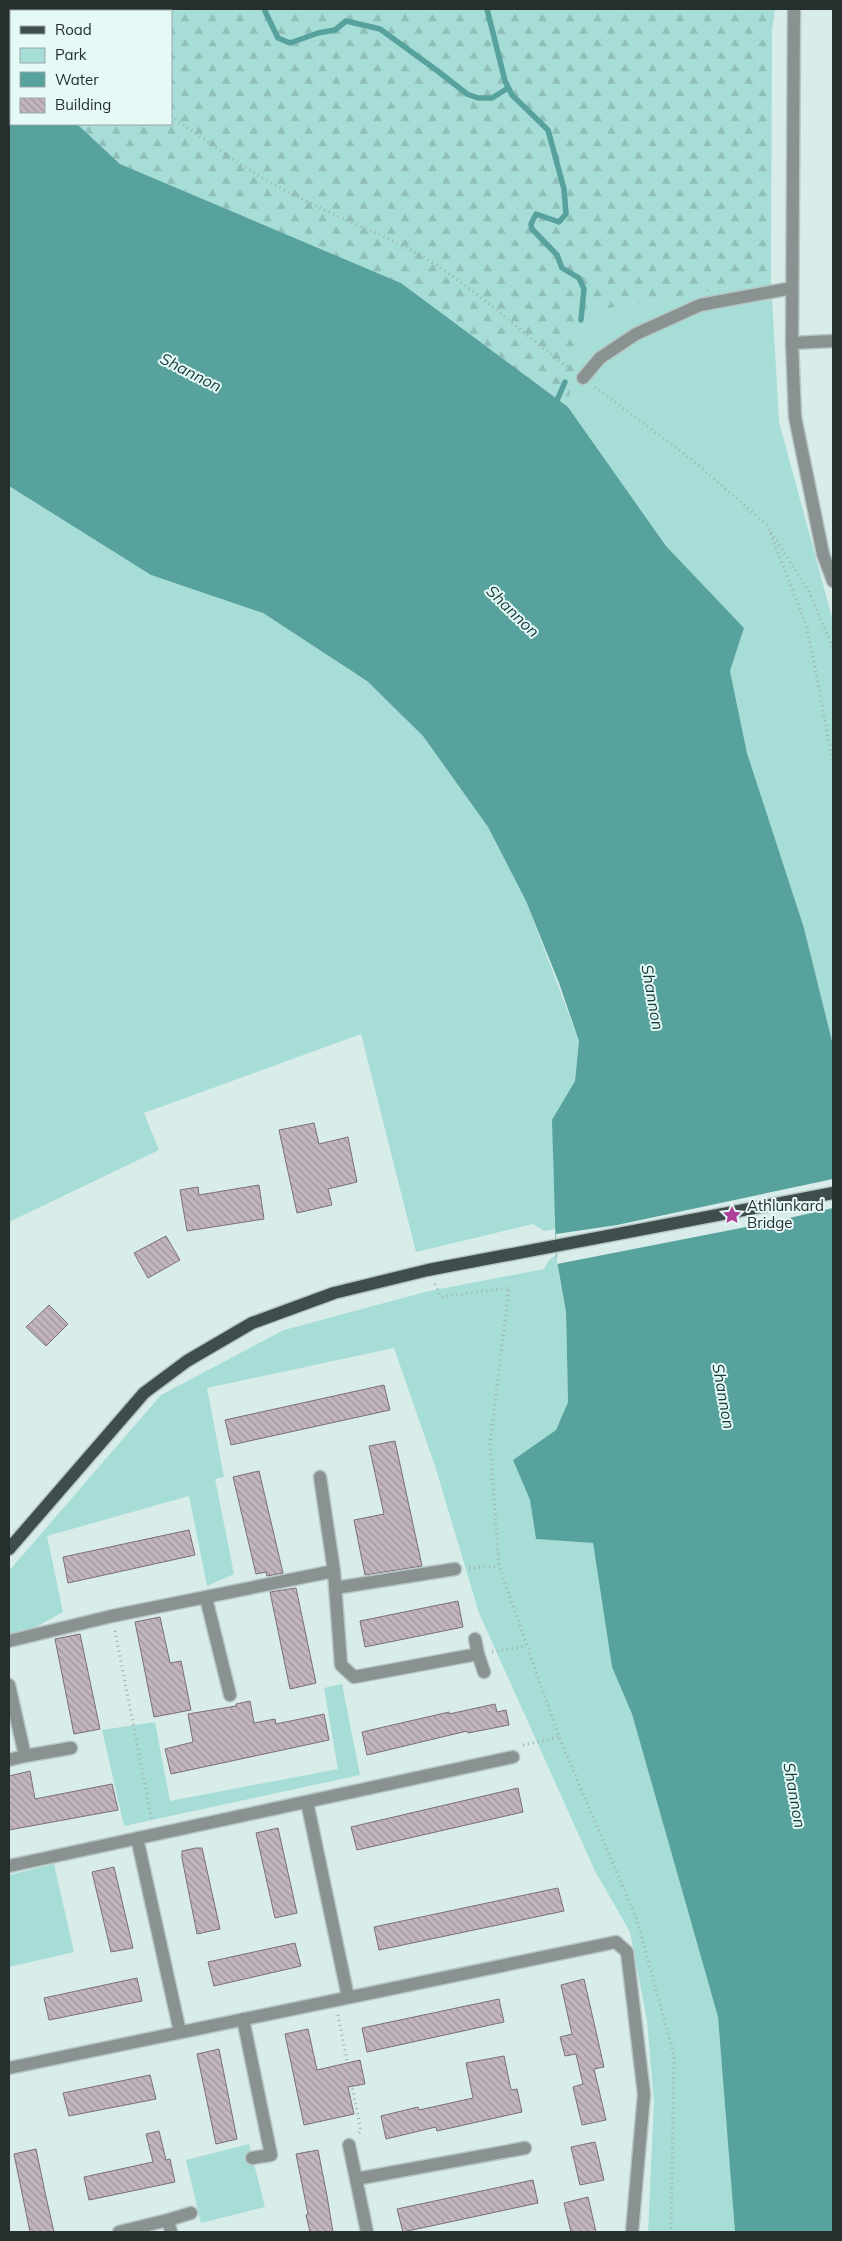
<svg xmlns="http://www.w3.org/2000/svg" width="842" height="2241" font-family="Mulish,sans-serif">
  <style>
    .green { fill: #a7ddd7 }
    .forest { fill: url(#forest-firs) }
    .water { fill: #57a29c }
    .pier { fill: #d8ecea }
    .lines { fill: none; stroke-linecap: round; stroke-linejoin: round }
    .stream { stroke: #57a29c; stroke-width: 5.5 }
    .building { fill: url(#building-back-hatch); stroke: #7c6f78 }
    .minor-casing { stroke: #b5c6c4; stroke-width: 15 }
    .major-casing { stroke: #b5c6c4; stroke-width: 15 }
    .path { stroke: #a0b0af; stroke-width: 3; stroke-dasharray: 1 4; stroke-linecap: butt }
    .minor { stroke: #8a9291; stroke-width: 12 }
    .major { stroke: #3f4d4c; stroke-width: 12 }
    .labels { text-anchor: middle; stroke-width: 4; stroke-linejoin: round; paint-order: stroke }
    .poi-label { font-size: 15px; fill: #272f2e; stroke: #e5f9f7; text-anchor: start }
    .water-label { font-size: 16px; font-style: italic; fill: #163b38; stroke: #e5f9f7 }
  </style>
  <defs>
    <pattern id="forest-firs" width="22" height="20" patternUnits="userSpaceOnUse" patternTransform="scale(1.25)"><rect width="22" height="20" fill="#a7ddd7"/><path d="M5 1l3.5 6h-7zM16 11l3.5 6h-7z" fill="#90beb9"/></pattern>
    <pattern id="building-back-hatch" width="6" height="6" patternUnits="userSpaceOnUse" patternTransform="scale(1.25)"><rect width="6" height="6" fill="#c3b5bf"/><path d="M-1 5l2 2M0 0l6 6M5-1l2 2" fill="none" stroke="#9e949c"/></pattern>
  </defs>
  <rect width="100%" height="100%" fill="#d8ecea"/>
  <path class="green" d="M771,280l8,142 54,199v424l-29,-117 -57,-175 -17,-82 14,-43 -78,-82 -98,-139 12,-94z
    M9,486l142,89 112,38 104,68 56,55 65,91 38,74 53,140 -4,40 -22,78 3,70 -12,2 -11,-7 -117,28 -55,-218 -217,79 15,37 -150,72z
    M556,1255l10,57 2,90 -12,28 -43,30 17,40 6,39 57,4 19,124 20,47 86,303 17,215h-87l6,-130 -7,-82 -17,-88 -35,-61 -116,-258 -44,-147 -41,-118 -187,40 17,89 -9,2 19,95 -27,12 -18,-90 -142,40 16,76 -54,30v-71l152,-176 123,-65 145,-39 115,-22 5,-9z
    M342,1684l18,91 -236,51 -22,-96 53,-8 15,79 168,-32 -14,-81z
    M54,1864l20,88 -65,15v-92z
    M249,2144l16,63 -64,16 -15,-63z"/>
  <path class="forest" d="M9,9h766l-3,22 -1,249 -190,33 -13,94 -167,-124 -281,-119 -43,-40h94v-113h-160v49l-2,-3z"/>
  <path class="water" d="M9,57l2,3v64h66l43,40 281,119 167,124 98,139 78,82 -14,43 17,82 57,175 29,117v1187h-98l-17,-215 -86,-303 -20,-47 -19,-124 -57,-4 -6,-39 -17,-40 43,-30 12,-28 -2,-90 -10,-57 -4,-135 23,-39 4,-40 -20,-58 -33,-82 -38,-74 -65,-91 -56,-55 -104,-68 -112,-38 -142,-89z"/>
  <path class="pier" d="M833,1179v29l-61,14 -215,42 -1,-30 61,-9z"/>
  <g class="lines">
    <path class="stream" d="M264,9l14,29 12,5 28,-10 17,-3 11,-9 34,8 59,43 28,22 11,4h14l16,-10
      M487,9l18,72 7,14 36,35 16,59 2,25 -7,8 -23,-8 -5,10 1,5 25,26 5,13 17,10 5,11 -3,31
      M555,405l10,-23"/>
  </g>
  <path class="building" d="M314,1123l5,21 29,-7 9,45 -29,7 4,16 -35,8 -18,-83z
    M259,1185l5,34 -77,12 -7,-41 18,-3 1,8z
    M166,1236l14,24 -32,18 -14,-25z
    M49,1305l19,19 -22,22 -20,-19z
    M384,1385l6,25 -159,35 -6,-25z
    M395,1441l27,125 -57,9 -11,-55 30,-6 -15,-68z
    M259,1471l24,102 -16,3 -1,-4 -10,2 -23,-97z
    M189,1530l6,25 -127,28 -5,-26z
    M296,1588l20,95 -26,6 -20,-97z
    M458,1601l5,26 -98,20 -5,-26z
    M160,1617l10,46 11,-2 10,49 -37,7 -19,-95z
    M80,1634l20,95 -26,5 -19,-95z
    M250,1701l4,22 21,-4 1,5 48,-10 5,26 -158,34 -6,-25 28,-7 -5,-28 48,-8v-2z
    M495,1704l2,8 9,-2 3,15 -41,8 -1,-2 -100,24 -5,-23 87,-20v2z
    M30,1771l5,28 77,-15 6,26 -109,20v-54z
    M518,1788l5,24 -166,38 -6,-23z
    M278,1828l19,85 -22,5 -19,-85z
    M196,1848h6l18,81 -23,5 -15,-76v-7z
    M114,1867l19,81 -22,4 -19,-80z
    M558,1888l6,23 -185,39 -5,-23z
    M295,1943l6,23 -87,20 -6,-24z
    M137,1978l5,23 -93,19 -5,-22z
    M584,1979l20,88 -10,2 12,51 -24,5 -9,-38 10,-3 -7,-30 -11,2 -5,-19 12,-3 -11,-49z
    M499,1999l5,23 -137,30 -5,-24z
    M308,2029l9,41 43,-10 5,24 -17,3 6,27 -50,11 -19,-91z
    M219,2049l18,90 -21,5 -19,-90z
    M504,2056l7,34 6,-1 5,23 -85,19 -1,-4 -50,12 -5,-23 37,-9 1,3 54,-12 -7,-35z
    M150,2075l6,24 -87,17 -6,-23z
    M159,2131l7,29 4,-1 5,23 -86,18 -5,-23 69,-15 -7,-28z
    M595,2142l9,38 -24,5 -9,-38z
    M36,2149l10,48 8,35h-24l-9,-44 -7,-34z
    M318,2150l9,46 6,36h-23l-4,-17 2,-1 -12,-60z
    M533,2180l5,23 -135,29 -6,-23z
    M588,2197l8,35h-25l-7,-29z"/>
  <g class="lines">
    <g class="minor-casing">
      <path id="minor" d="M794,9l-2,334 3,74 28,137 10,27
        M792,343l41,-2
        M583,378l17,-20 36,-24 64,-29 92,-17
        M334,1571l7,94 13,12 124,-23 6,18
        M335,1588l120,-19
        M206,1598l24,97
        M475,1639l3,15
        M9,1641l103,-25 222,-45 -14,-94
        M9,1685l16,71 -16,4
        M25,1756l46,-8
        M307,1802l41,195
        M137,1838l43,194
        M9,1866l504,-109
        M243,2019l28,136 -19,3
        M9,2068l607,-126 11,10 17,142 -12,138
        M349,2145l18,87
        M356,2179l169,-31
        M168,2220l23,-7
        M119,2232l49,-12 3,12"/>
    </g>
    <g class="major-casing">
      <path id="major" d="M9,1549l135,-156 43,-32 65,-38 82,-30 94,-23 405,-77"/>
    </g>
    <path class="path" d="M42,9l2,2
      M171,116c39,27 78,57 121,78 43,23 90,39 133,64 53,32 97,76 147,112
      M595,387l95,71 77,67 40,102 26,135
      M771,532l37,58 25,58
      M435,1284l6,13 68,-9 -19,156 9,122 60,171 78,183 37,135 -3,177
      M469,1568l30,-2
      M115,1631l37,190
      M492,1652l34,-6
      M523,1745l36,-8
      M338,2015l23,116 -4,4"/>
    <use href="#minor" class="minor"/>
    <use href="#major" class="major"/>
  </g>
  <defs>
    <g id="sight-bare" transform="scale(1.5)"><path d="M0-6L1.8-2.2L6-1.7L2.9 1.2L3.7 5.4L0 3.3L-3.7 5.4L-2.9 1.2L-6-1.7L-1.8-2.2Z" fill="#b03f9a" stroke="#e5f9f7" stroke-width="2.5" paint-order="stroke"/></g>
  </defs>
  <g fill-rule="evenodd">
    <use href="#sight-bare" x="732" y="1215"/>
  </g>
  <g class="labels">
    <g class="poi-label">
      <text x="747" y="1211">Athlunkard<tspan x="747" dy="17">Bridge</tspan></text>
    </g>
    <g class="water-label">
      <text transform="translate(191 372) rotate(27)" y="6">Shannon</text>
      <text transform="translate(513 611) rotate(44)" y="6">Shannon</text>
      <text transform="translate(653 997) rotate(80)" y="6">Shannon</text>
      <text transform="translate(724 1396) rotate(80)" y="6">Shannon</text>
      <text transform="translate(795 1795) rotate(80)" y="6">Shannon</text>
    </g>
  </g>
  <rect width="842" height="2241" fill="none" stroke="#272f2e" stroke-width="20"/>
  <rect x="10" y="10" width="162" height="115" fill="#e5f9f7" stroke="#99a8a7"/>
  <rect x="20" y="26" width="25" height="8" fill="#3f4d4c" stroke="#99a8a7"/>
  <text x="55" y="35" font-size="15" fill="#272f2e">Road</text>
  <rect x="20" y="48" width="25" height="15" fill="#a7ddd7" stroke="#99a8a7"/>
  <text x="55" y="60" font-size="15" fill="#272f2e">Park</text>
  <rect x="20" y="72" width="25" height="15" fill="#57a29c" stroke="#99a8a7"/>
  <text x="55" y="85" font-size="15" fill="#272f2e">Water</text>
  <rect x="20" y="98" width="25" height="15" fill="url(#building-back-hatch)" stroke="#99a8a7"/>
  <text x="55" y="110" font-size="15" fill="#272f2e">Building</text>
</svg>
